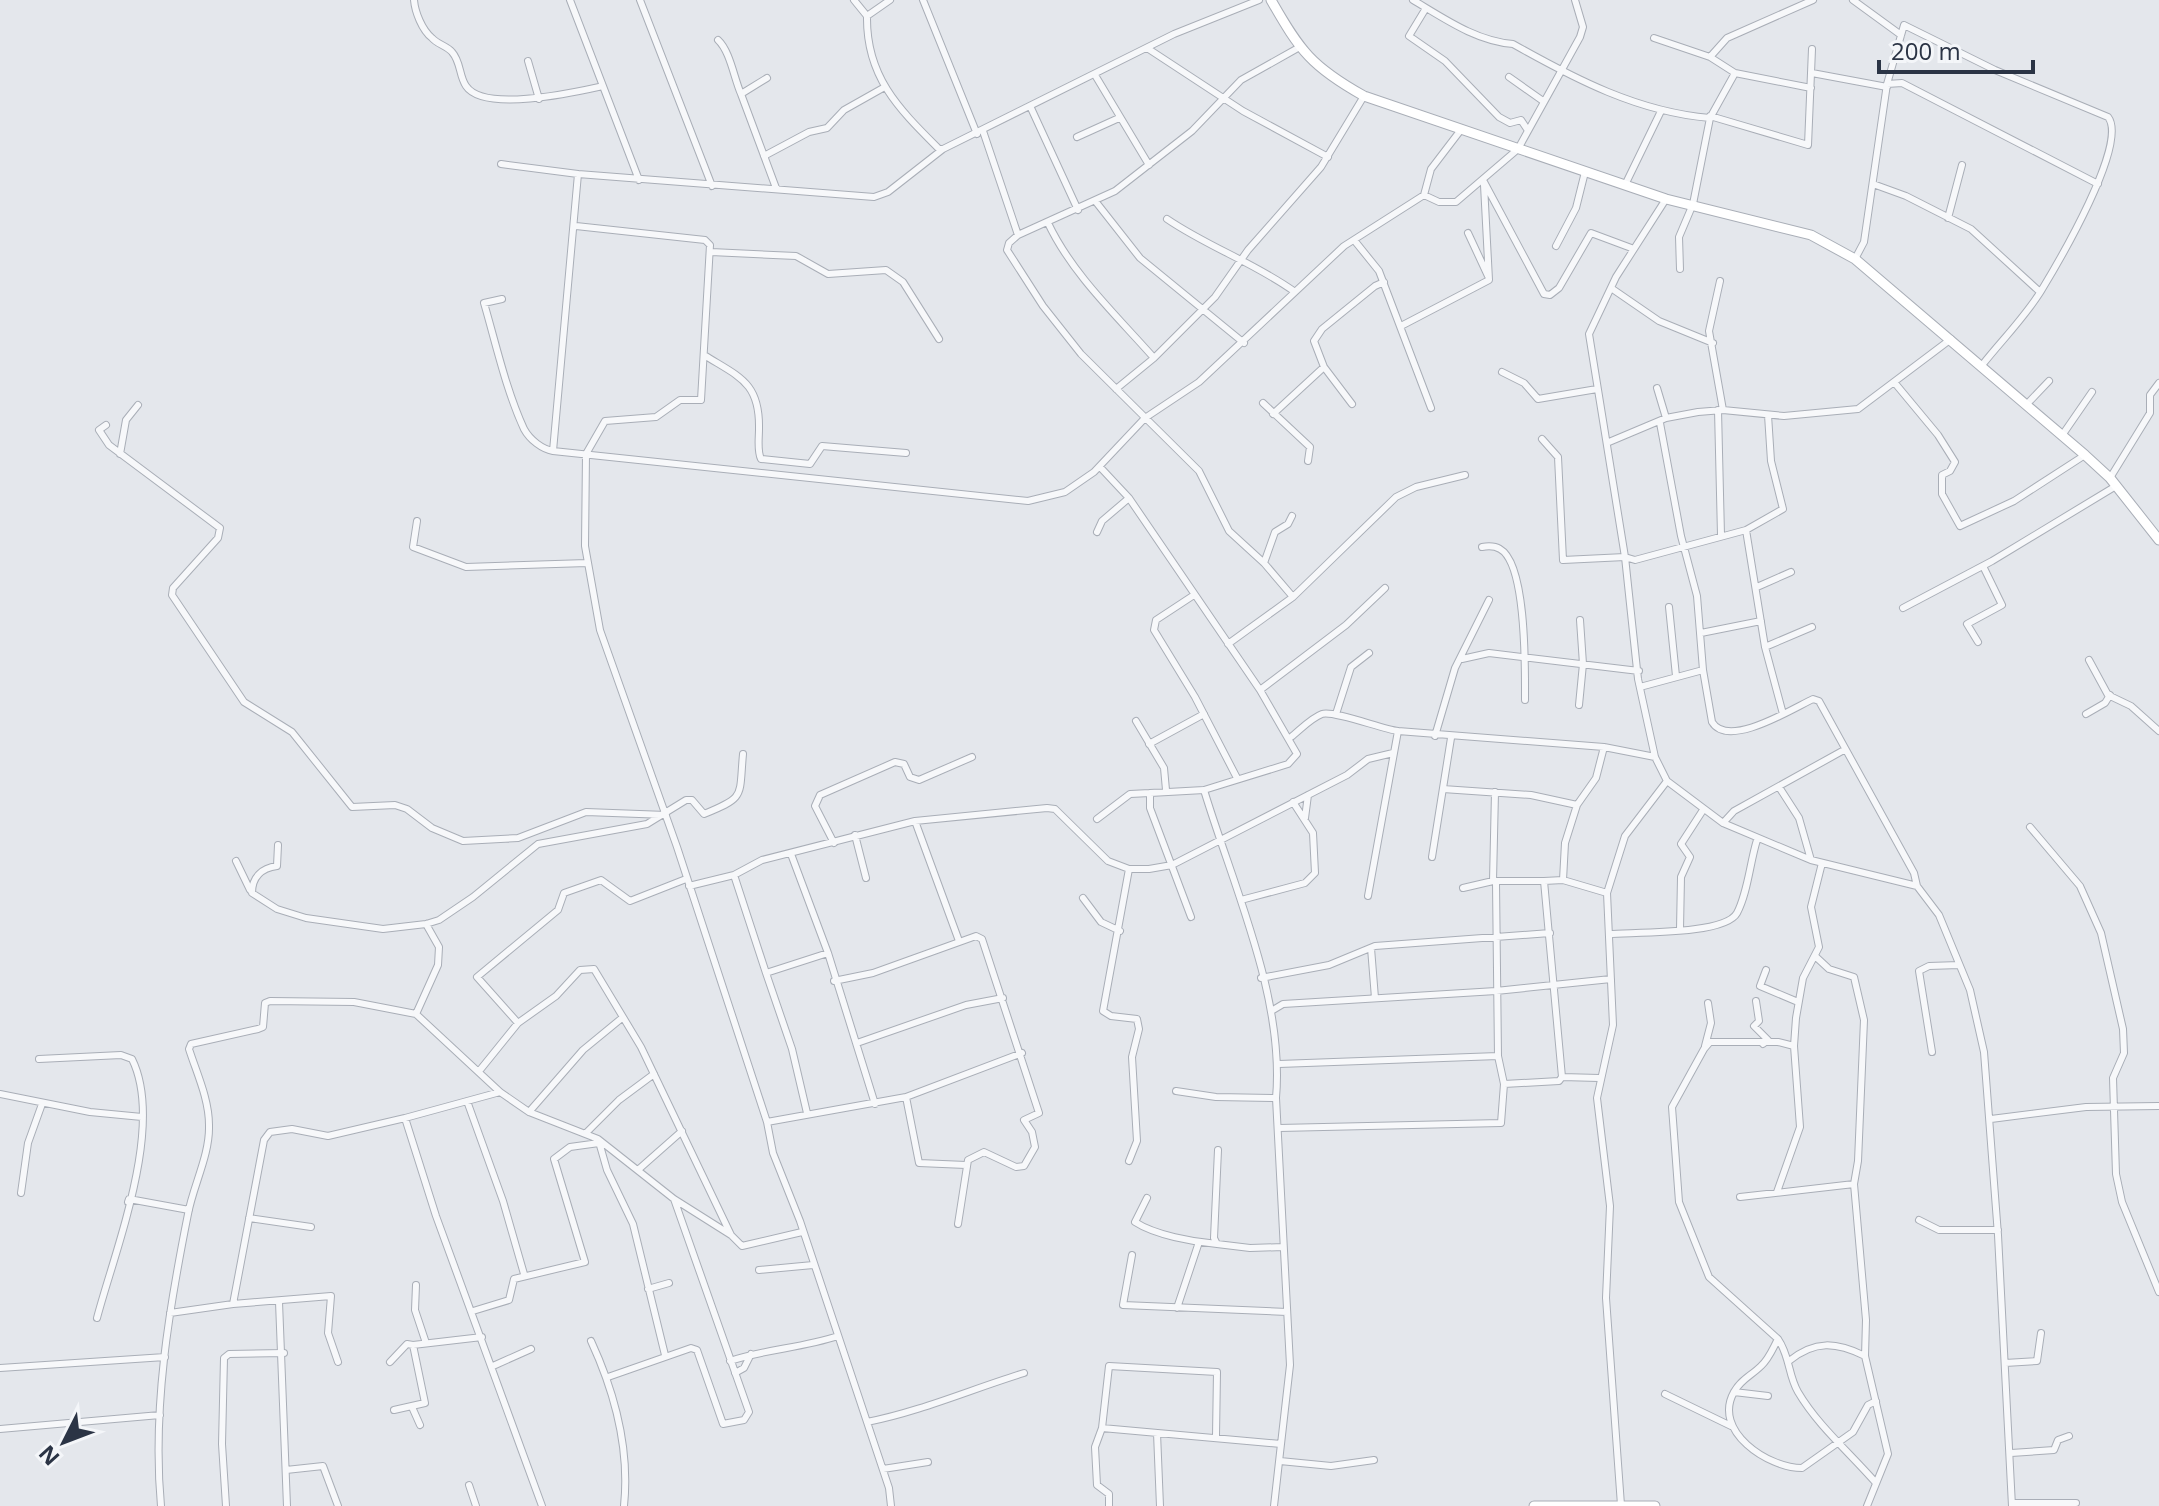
<svg xmlns="http://www.w3.org/2000/svg" width="2159" height="1506" font-family="'Open Sans',sans-serif">
  <style>
    .lines { fill: none; stroke-linecap: round; stroke-linejoin: round }
    .street-casing { stroke: #a9aeb7; stroke-width: 8 }
    .secondary-casing { stroke: #a9aeb7; stroke-width: 11 }
    .street { stroke: #f7f8fa; stroke-width: 6 }
    .secondary { stroke: #fff; stroke-width: 9 }
  </style>
  <rect width="100%" height="100%" fill="#e4e7ec"/>
  <g class="lines">
    <g class="street-casing">
      <path id="street" d="M414,0c1,12 8,30 18,38 5,6 15,8 20,14 9,10 7,24 14,34 18,27 110,6 137,0
        M570,0l69,180
        M640,0l72,186
        M854,0l13,16
        M890,0l-23,16c-1,61 32,93 72,133h4l231,-115 85,-34
        M923,0l54,134
        M1413,0c32,19 63,41 100,44 62,35 125,68 197,74
        M1853,0l48,35
        M1426,8l-17,28 36,25 54,56 11,6 11,-3 6,9
        M1654,38l56,19
        M718,40c12,11 16,38 23,54
        M1147,48l96,63 85,46
        M528,61l11,38
        M1812,73l75,14
        M1095,75l54,90
        M1509,77l34,24
        M767,78l-26,16 35,94
        M1887,84l15,-1 196,101
        M1811,88l-76,-15 -25,-16 17,-19 86,-38
        M1031,108l47,102
        M1710,116l98,29 4,-96
        M983,131l35,104
        M1077,137l42,-19
        M943,149l-55,43 -14,5 -296,-23 -25,277 475,50 37,-9 29,-20 51,-54 54,-36 145,-136 80,-51 15,7h17l62,-53 62,-112 3,-10 -8,-27
        M764,156l45,-24 18,-4 17,-18 39,-22
        M501,164l77,10
        M1484,182l60,112 6,1 9,-7 32,-55 43,16
        M1873,184l33,12 65,33 69,63
        M1625,185l36,-74
        M1424,195l7,-26 29,-38
        M1666,199l-50,78 -27,57 36,223 13,122 17,78 12,24 56,42 88,37 106,26 22,29 31,75 14,62 14,183 14,271
        M1096,202l44,56 104,85
        M1948,218l14,-53
        M1167,219c41,28 88,44 128,73
        M1048,223c24,51 69,93 106,135
        M576,226l129,14 5,5 -9,155h-21l-24,17 -51,4 -19,33 -1,92 15,84 77,217 90,275 6,31 27,68 89,267 2,18
        M1468,233l20,43
        M1354,240l25,31 52,137
        M1556,246l20,-38 9,-36
        M711,252l85,4 32,18 58,-4 17,12 36,57
        M1855,259l9,-17 23,-158 17,-59 91,45 113,47c21,26 -50,146 -67,174 -16,26 -39,49 -58,73
        M1680,269l-1,-32 14,-33 17,-86 25,-45
        M1720,281l-11,50 14,79
        M1611,288l48,33 54,22
        M502,299l-18,4c12,41 22,87 40,126 6,11 18,20 29,22
        M1401,326l88,-46 -5,-95
        M704,355c35,22 56,27 55,74 0,10 -2,22 2,30l49,5 12,-18 84,7
        M1502,372l22,11 14,16 59,-10
        M1894,382l44,53 17,27 -5,9 -8,4v19l18,32 54,-25 71,-46
        M1657,388l9,30
        M1116,389l38,-31 61,-61 33,-47 73,-83 43,-71
        M1263,403l47,44 -2,14
        M2028,403l21,-22
        M1352,404l-28,-37 -10,-26 8,-12 53,-43 9,-4
        M1718,410l3,125
        M1273,414l51,-47
        M1660,423l21,113 16,60 6,74 9,52c16,27 80,-13 101,-23l6,2 95,172 3,13
        M106,425l-7,5 10,15 111,83 -2,10 -45,50 -1,7 72,107 48,30 60,75 43,-2 12,4 25,19 31,13 55,-3 68,-26 80,3
        M2063,434l29,-42
        M1542,439l16,18 5,103 62,-3 10,3 111,-30 19,117 18,67
        M1609,442l57,-24 32,-6 25,-2 61,6 74,-7 93,-70
        M120,454l6,-34 12,-15
        M1100,467l29,31 131,192 37,64 -9,10 -84,26 -54,3v15l41,109
        M2110,478l40,-65v-18l9,-12
        M417,521l-4,26 53,20 121,-4
        M1746,530l37,-21 -12,-48 -3,-46
        M1097,532l5,-11 27,-23
        M1482,547c6,-1 13,-1 18,2 27,15 25,122 25,151
        M1264,563l11,-31 13,-8 4,-8
        M1757,587l34,-15
        M1194,595l-38,25 -2,10 41,67 42,81
        M1293,597l-29,-34 -35,-32 -30,-60 -118,-117 -38,-48 -36,-56 2,-7 9,-8 97,-44 77,-60 49,-51 57,-32
        M1669,607l7,69
        M1903,608l89,-47 124,-75
        M1701,633l60,-12
        M1978,642l-11,-18 35,-19 -19,-39
        M1228,644l65,-47 103,-100 20,-10 49,-12
        M1765,647l47,-20
        M1462,659l27,-6 150,18
        M2089,660l19,35 23,11 28,25
        M1640,687l63,-17
        M1260,690l86,-65 39,-37
        M1579,705l4,-41 -3,-44
        M1336,714l15,-47 18,-14
        M2086,714l19,-11 5,-8
        M1136,721l28,47 2,22
        M1435,736l20,-68 34,-68
        M1291,737c9,-7 20,-19 31,-23 11,-4 60,15 76,17l206,16 51,10
        M1149,744l55,-30
        M1779,787l20,31 12,42
        M1443,789l88,6 46,10
        M1204,790c29,96 81,208 72,308l14,267 -9,79
        M1305,818l3,-23
        M1097,819l33,-25 20,-1
        M915,821l44,120
        M1723,823l11,-12 110,-61
        M2030,827l50,59 21,47 22,96 1,24 -11,25 3,96 6,28 37,90
        M855,835l11,43
        M834,843l-19,-37 5,-11 75,-33 9,2 6,13 9,3 53,-23
        M278,845l-1,21c-15,2 -25,11 -25,27l25,16 29,9 77,11 43,-5 13,-4 34,-23 65,-53 109,-20 39,-24h6l12,14c42,-17 35,-17 39,-60
        M791,854l37,99 47,151
        M1432,857l19,-119
        M236,861l14,29
        M734,875l32,98 62,-20
        M1563,880l2,-37 12,-38 19,-27 8,-31
        M1493,881l2,-89
        M1544,881l19,-1 44,13
        M689,886l45,-11 28,-15 153,-39 132,-13 8,1 53,52 21,8h20l23,-4 175,-90 21,-16 25,-6
        M1463,888l30,-7h51l18,196 -3,4 -55,3
        M1368,896l30,-165
        M1083,898l18,24 19,9
        M1241,900l64,-17 10,-10 -2,-40 -20,-31
        M426,924l13,23 -1,18 -22,49 84,78 29,20 69,27 76,60 57,36 11,11 60,-14
        M1680,929l1,-52 9,-20 -9,-13 22,-34
        M1609,934c26,-2 116,1 128,-21 11,-21 13,-51 20,-73
        M1371,948l4,50
        M1815,956l14,13 25,8 10,43 -6,141 -4,23
        M1766,970l-6,16 38,16
        M766,973l26,76 15,64
        M1261,978l68,-13 46,-19 175,-13
        M834,981l39,-8 103,-37 6,3 57,174 -15,7 8,12 3,15 -11,19 -8,1 -32,-15 -16,8 -10,64
        M1756,1001l3,20 -5,5 14,14 -5,4
        M1273,1010l10,-6 213,-13 115,-12
        M518,1023l-41,-46 81,-67 6,-17 37,-13 29,21 56,-22
        M857,1043l109,-38 37,-7
        M1705,1046l6,-23 -3,-20
        M1794,1046l-16,-4h-68l-6,7 -32,58 7,95 30,75 69,62c12,17 10,36 20,53 20,34 52,61 78,91
        M1932,1052l-13,-81 10,-5 30,-1
        M39,1059l82,-4 11,4c33,67 -17,191 -35,259
        M1279,1064l219,-8
        M480,1070l38,-47 38,-27 24,-26 14,-1 47,78 90,188
        M1562,1077l37,1
        M1176,1091l40,6 60,1
        M500,1092l-95,26 31,98 106,290
        M0,1094l90,18 52,5
        M906,1097l13,66 47,2
        M467,1101l36,100 21,73
        M529,1112l54,-62 39,-32
        M1991,1119l95,-12 73,-1
        M767,1122l139,-25 116,-44
        M1279,1128l222,-5 3,-39 -6,-28 -2,-173
        M587,1132l32,-32 35,-26
        M599,1142l8,28 26,54 32,131
        M1218,1150l-4,88 3,6 33,4 33,-1
        M1129,1161l8,-20 -5,-84 7,-28 -2,-10 -26,-3 -8,-5 26,-142
        M639,1169l43,-38
        M1777,1192l23,-65 -6,-81 2,-28 7,-40 16,-31 -8,-40 11,-44
        M21,1193l7,-50 14,-39
        M1740,1197l114,-13 12,136 -1,36 23,98 -21,52
        M1147,1198l-12,24c20,13 58,20 82,22
        M128,1202l1,-3 60,11
        M249,1218l62,9
        M1919,1220l20,10h59
        M1132,1255l-9,50 164,7
        M759,1270l54,-5
        M416,1285l-1,25 11,33
        M648,1289l21,-6
        M279,1302l8,204
        M233,1304l98,-8 -3,37 10,29
        M1177,1308l22,-66
        M473,1311l36,-11 5,-21 71,-17 -31,-103 16,-12 29,-4
        M170,1313l63,-9 31,-164 6,-8 22,-3 36,7 77,-18
        M1778,1339c-5,9 -9,20 -17,27 -10,10 -20,13 -27,26 -22,39 34,76 68,76l51,-36 15,-27 8,-4
        M591,1341c24,52 39,107 33,165
        M730,1361c36,-12 72,-13 108,-25
        M1789,1361c26,-21 47,-19 76,-5
        M390,1362l17,-18 6,1
        M2005,1363l32,-2 4,-28
        M493,1366l38,-17
        M0,1368l165,-11
        M735,1373l9,-5 7,-14
        M608,1377l83,-29 6,2 26,74 21,-4 5,-8 -75,-213
        M1734,1392l34,4
        M1665,1394l66,32
        M412,1407l8,18
        M394,1410l31,-7 -12,-58 69,-8
        M867,1422c52,-10 105,-33 157,-49
        M1102,1428l7,-62 108,6 -1,64
        M0,1429l160,-14
        M1157,1433l3,73
        M2011,1453l43,-3 4,-10 11,-4
        M1280,1461l51,5 43,-6
        M883,1469l45,-7
        M286,1470l37,-4 15,40
        M469,1485l7,21
        M2012,1503h64
        M1621,1505l-15,-207 4,-92 -13,-108 16,-73 -6,-132 18,-57 42,-55
        M161,1506c-9,-97 8,-197 27,-292 5,-28 22,-59 21,-89 0,-26 -12,-51 -20,-76l2,-5 67,-15 5,-2 2,-24 5,-2 84,1 62,12
        M226,1506l-4,-62 2,-86 5,-4 55,-1
        M1109,1506v-12l-12,-9 -2,-38 7,-19 179,16 -7,62"/>
    </g>
    <g class="secondary-casing">
      <path id="secondary" d="M1271,0c29,51 41,67 93,96l302,103 145,36 44,24 230,196 25,23 49,62
        M1534,1506h121"/>
    </g>
    <use href="#street" class="street"/>
    <use href="#secondary" class="secondary"/>
  </g>
  <g transform="translate(64 1442) rotate(228)" stroke="#f4f6f9" stroke-width="6" paint-order="stroke">
  <path d="M0-6L14 30L0 20L-14 30Z" fill="#2b3445"/>
  <text y="-12" font-size="22" font-weight="bold" text-anchor="middle" fill="#2b3445">N</text>
  </g>
  <path d="M1879 60v12h154v-12" fill="none" stroke="#2b3445" stroke-width="4"/>
  <text x="1891" y="60" font-size="24" fill="#2b3445" stroke="#f4f6f9" stroke-width="6" paint-order="stroke">200 m</text>
</svg>
